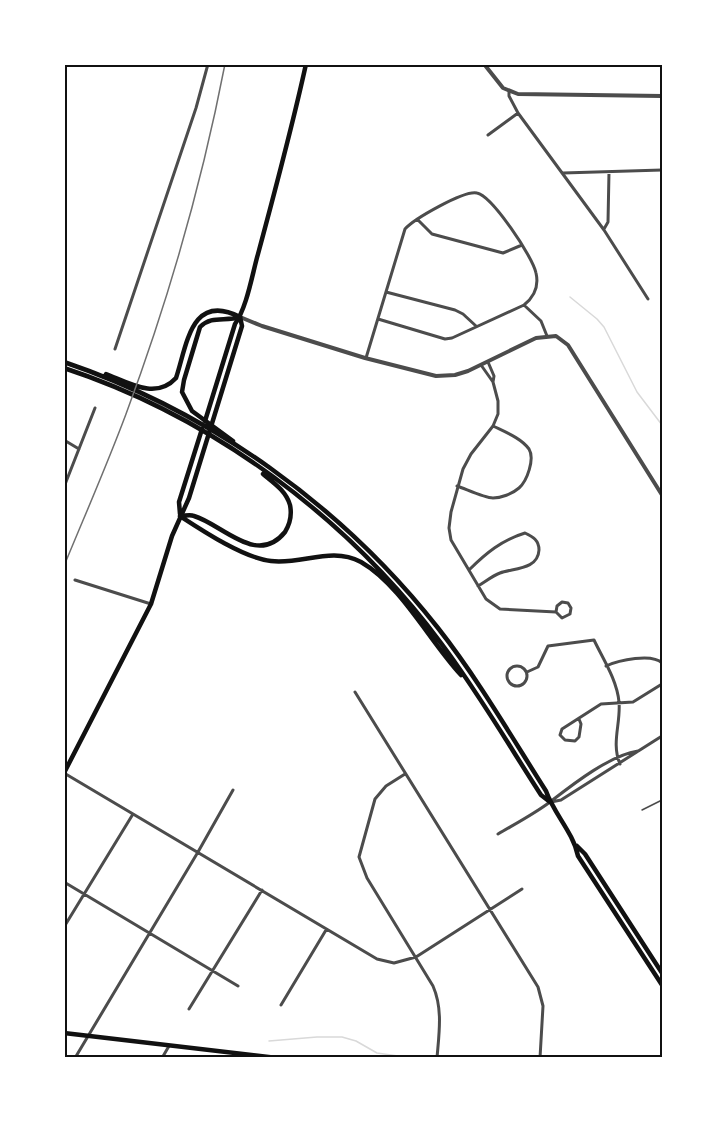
<svg xmlns="http://www.w3.org/2000/svg" width="727" height="1122" font-family="'Space Grotesk',sans-serif">
  <style>
    .lines { fill: none; stroke-linecap: round; stroke-linejoin: round }
    .stream { stroke: #d9d9d9; stroke-width: 1.5 }
    .service { stroke: #4c4c4c; stroke-width: 1.5 }
    .minor { stroke: #4c4c4c; stroke-width: 3 }
    .tertiary { stroke: #4c4c4c; stroke-width: 4 }
    .primary { stroke: #111; stroke-width: 4.5 }
    .trunk { stroke: #111; stroke-width: 4.5 }
    .rail { stroke: #707070; stroke-width: 1.5 }
    .neatline { fill: none; stroke: #111; stroke-width: 2 }
  </style>
  <rect width="100%" height="100%" fill="#fff"/>
  <g class="lines">
    <path class="stream" d="M570,297l27,22 7,8 33,65 25,33
      M269,1041l48,-4h25l14,4 21,12 35,5"/>
    <path class="service" d="M642,810l20,-10"/>
    <path class="minor" d="M509,92v4l9,17 86,117 44,69
      M488,135l30,-22
      M563,173l99,-3
      M417,219l15,15 71,19 19,-8
      M604,229l4,-7 1,-50
      M386,292l69,18 8,4 13,12
      M524,305l17,16 6,15
      M115,349l81,-241 12,-44
      M366,358l39,-129c9,-10 59,-39 72,-36 15,3 56,64 59,80 3,13 -2,24 -12,32l-72,33 -7,1 -67,-20
      M488,362l6,14 -1,6 5,19v13l-5,12 -22,28 -8,15 -12,43 -2,16 2,12 35,59 14,10 56,3 6,6 8,-4 1,-6 -3,-5 -6,-1 -5,4 -1,6
      M481,365l12,17
      M64,440l15,9
      M457,486c9,3 27,12 36,12 8,0 19,-4 26,-10 8,-7 16,-29 10,-39 -8,-11 -24,-17 -36,-23
      M64,487l31,-79
      M469,570c17,-17 33,-30 56,-37 8,4 14,7 14,17 -1,20 -26,18 -39,23 -8,3 -15,9 -22,13
      M75,580l76,24
      M606,666c13,-6 46,-13 56,-3
      M507 676a10 10 0 1 1 20 0a10 10 0 1 1-20 0Z
      M527,672l11,-5 10,-21 46,-6c9,19 23,40 25,62 2,21 -8,41 1,62
      M355,692l183,295 5,19 -3,52
      M579,719l2,5 -2,13 -4,4 -10,-1 -5,-5 2,-6 39,-25 32,-2 29,-18
      M64,773l313,186 17,4 22,-6 106,-68
      M405,774l-19,12 -11,13 -16,58 8,21 66,108c10,23 6,47 4,72
      M551,802l10,-2 101,-64
      M498,834c17,-10 36,-20 52,-32 22,-17 60,-47 88,-51
      M64,882l174,104
      M64,927l69,-113
      M281,1005l45,-75
      M189,1009l73,-119
      M75,1058l123,-206 35,-62
      M162,1058l7,-12"/>
    <path class="tertiary" d="M484,64l19,24 15,6 144,2
      M240,317l22,9 103,32 71,18 19,-1 13,-4 68,-33 20,-2 12,9 94,150"/>
    <path class="primary" d="M205,421l30,-97c12,-17 17,-49 23,-70 17,-63 34,-126 48,-190
      M180,514l-1,-12 23,-73
      M64,773l87,-169 21,-68 17,-38 53,-172 -2,-9
      M64,1033l213,25"/>
    <path class="trunk" d="M64,362c147,50 278,144 374,266 40,51 73,108 108,163 8,23 27,41 32,65l84,129
      M64,368c149,49 284,150 377,275 37,49 67,101 100,152l9,7
      M106,374c23,9 50,26 70,4 11,-33 15,-86 64,-61
      M233,441l-41,-30 -10,-19 2,-12 16,-53c12,-12 25,-5 40,-10
      M180,516c23,15 64,42 91,45 31,4 60,-15 90,1 40,23 69,80 100,113
      M180,516c5,0 10,-2 14,0 28,8 63,51 91,16 5,-8 7,-17 5,-27 -4,-14 -16,-22 -27,-31
      M577,846l8,8 77,119"/>
    <path class="rail" d="M64,566c21,-51 43,-101 62,-152 42,-113 76,-231 99,-350"/>
  </g>
  <rect width="727" height="1122" fill="none" stroke="#ffffff" stroke-width="132"/>
  <rect x="66" y="66" width="595" height="990" class="neatline"/>
</svg>
